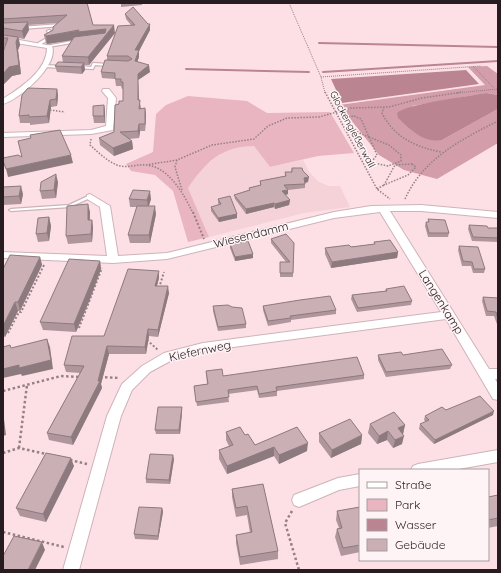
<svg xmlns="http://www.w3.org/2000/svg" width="501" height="573" font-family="Quicksand,sans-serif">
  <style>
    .built { fill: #f5d1d8 }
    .green { fill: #e8b5c0 }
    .forest { fill: #d39da9 }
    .water { fill: #ba8591 }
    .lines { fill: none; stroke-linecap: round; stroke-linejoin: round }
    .stream { stroke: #ba8591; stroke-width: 2 }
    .service-casing { stroke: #ceb3b8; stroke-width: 2.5 }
    .minor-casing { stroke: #ceb3b8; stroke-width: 2 }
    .path-far3 { stroke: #948085; stroke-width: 1; stroke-dasharray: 1 1; stroke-linecap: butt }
    .path-far2 { stroke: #948085; stroke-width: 1.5; stroke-dasharray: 1.5 1.5; stroke-linecap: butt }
    .path-far1 { stroke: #948085; stroke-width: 2; stroke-dasharray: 2 2; stroke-linecap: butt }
    .path { stroke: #948085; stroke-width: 2.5; stroke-dasharray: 2.5 2.5; stroke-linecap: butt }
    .service { fill: #fff; fill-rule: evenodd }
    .minor { fill: #fff; fill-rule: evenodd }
    .wall { fill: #ae969c }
    .shaded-wall { fill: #8d7a7f }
    .building { fill: #caafb5; stroke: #8d7a7f }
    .labels { text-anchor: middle; stroke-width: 3; stroke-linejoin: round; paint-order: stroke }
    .far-street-label { font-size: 10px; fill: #271d20; stroke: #fef3f5 }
    .street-label { font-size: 12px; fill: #271d20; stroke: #fef3f5 }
  </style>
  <rect width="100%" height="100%" fill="#fde0e6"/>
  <path class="built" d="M241,146h13l16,21 33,-7 6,12 10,10 10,4h11l10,21 -46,6 -95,24 -21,-49 13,-19 26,-20z"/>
  <path class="green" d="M188,96l59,5 20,12 63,-1 24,41 -36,3 -48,11 -16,-21c-33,0 -49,17 -66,42l21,49 -21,5 -15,-51 -18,-16 -24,-4 -5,-7 27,-12 3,-38 10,-9z"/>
  <path class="forest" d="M487,66l11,8v21l-12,-2 -74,13 30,34 56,-31v34l-61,36 -33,-9 -25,-15 -40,-50 146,-20 -17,-18z"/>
  <path class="water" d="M466,70l13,14 -137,19 -11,-24z
    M486,93l12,2v14l-56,31c-19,3 -31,-10 -44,-22l-1,-5c9,-9 73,-17 89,-20z"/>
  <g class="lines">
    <path class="stream" d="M319,43l179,4
      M186,69l123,3
      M323,72l175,-11"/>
    <g class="service-casing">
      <path id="service" d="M61,24h1v2l-41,3 -2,-1 2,-1z
        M49,30h1l4,6 -1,1 -13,8h-2v-2l12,-7 -3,-5z
        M77,40l2,1 -1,1 -30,5 -2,-1z
        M93,63l16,1 2,1 -2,1 -14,-1 -2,4h-1l-14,-1 -2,-1 2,-1 13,1z
        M44,65l19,1 2,1 -2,1 -18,-1h-1z
        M88,196h4v1l-22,10 -59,4 -2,-1 2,-1 58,-4z"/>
    </g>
    <g class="minor-casing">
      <path id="minor" d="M3,37l49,9c7,19 -32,53 -49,58v-5c17,-11 44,-28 44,-51l-44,-7z
        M103,89h6l7,9 -3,32 -22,4 -88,3v-4l88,-3 15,-4 2,-28 -6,-7z
        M90,194l20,12 8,50 49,-3 167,-41 37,-6 50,-1 77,7v6l-77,-7h-31l99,158h9v10h-3l3,5v16l-5,-1 -47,-80 -243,32 -31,9 -22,12 -18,18 -11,26 -42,154h-16l44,-154 15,-32 20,-18 22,-13 39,-10 238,-31 -61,-100 -46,6 -167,41 -54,4 -110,-5v-6l104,4 -7,-49 -13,-8v-4z
        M498,450v12l-45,8h-42l2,-4 5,-2z
        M360,474v12l-21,4 -40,17 -5,-2 -2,-5 2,-5 44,-17z"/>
    </g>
    <path class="path-far3" d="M289,3l32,74 4,16
      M473,66l21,22
      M321,77l160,-11
      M456,93l42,-4"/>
    <path class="path-far2" d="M325,92l52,97 13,10
      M384,107l-2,6c12,24 33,34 59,39
      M50,110l15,2
      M354,116l7,3 8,18c-11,-4 -19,-8 -22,-20z
      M369,137l20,8 12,10v6l-13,5 -14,-3 -1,-3 4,-5z
      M91,139l-1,6c8,7 17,16 27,20 10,4 18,-1 28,0 24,1 39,30 48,48
      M177,160l-2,7 7,23
      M412,164l4,3 -8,8 -24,10 11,-20z
      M146,165l31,-5 35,-15 42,-6 14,-13 19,-8 32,-1 32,-9 38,-1 33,-9 41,-6
      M377,189l7,-4
      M405,199c18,-40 55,-59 93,-78"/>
    <path class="path-far1" d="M193,212l11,27
      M159,288l5,-16
      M79,328l23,-60
      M8,333l11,-21h2l23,-47
      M147,340l11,10"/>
    <path class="path" d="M100,377l20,1
      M3,391l58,-15 19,1
      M19,448l8,-63
      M3,453l16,-5 27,6
      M70,460l17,4
      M292,511l-7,12 14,47
      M3,532l61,15"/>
    <use href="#service" class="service"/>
    <use href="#minor" class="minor"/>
  </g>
  <path class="wall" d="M3,3h84l6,22 22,8 -26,32h-5l1,5 -3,4 -25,-2 -2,-6 8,-3 -1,-7 10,-16 -25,4 -1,-1 -2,-8 9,-5 4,-7 -29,2 1,5 -5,9 -5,-1 1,7 -2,5 3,24 -9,2 -9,9v-33l2,-6h-2z
    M121,3h21v2l-21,2z
    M125,14l25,16 -11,21v6l-2,5 13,10 -12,8 1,20 2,7v2l4,-1 1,7 -1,16h-5l-1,7 -10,1 3,2 1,8 -19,7 -14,-11 -1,-7 15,-6 5,-28 4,-3v-12h-1l-1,-3h-5l-1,-7 -13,-1 -1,-6 6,-12v-4l24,-31 -5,-6z
    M57,89l1,7 -1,10 -6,1 -2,16 -19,2v-2h-10l-1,-7z
    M104,105l1,7v11h-11l-1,-7z
    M292,168l11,3 5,11 -3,1v5l-17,2v4l-3,1 5,5 -1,5 -14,4 -1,-2 -28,7 -11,-15 -1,-4 15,-5v-2l11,-3v-4l25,-5v-4h6z
    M58,182l-2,16 -14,1 -2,-8z
    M3,187l20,7 -2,10 -18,1z
    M129,199h22l-2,7 7,8 -6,29h-20l-2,-8 9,-28h-7z
    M218,199l19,19 -18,4 -8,-11v-4l8,-2 -1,-2z
    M90,212v8h2l1,8 -1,14 -24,2 -2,-8z
    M49,217l2,9 -2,15 -11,1 -2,-8z
    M428,219l21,14 -1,4h-20l-3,-11 1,-4h2z
    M469,225l19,3h10v14l-26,-1 -4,-12z
    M271,239l23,4 -1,34h-13v-15h6l-15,-19z
    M374,242l24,10 -1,6 -66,10 -6,-14v-6l26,-1 23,-3z
    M230,244l23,14 -18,3 -5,-13z
    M459,246l26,23 -1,4h-11l-2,-7h-9l-4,-16z
    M40,257l2,8 -22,46h-2l-13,26 -2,-1v-67z
    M100,261l1,8 -11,30 -14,33 -33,-2 -3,-8z
    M159,271v7l-2,8 12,7 -11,44 -9,-1 -3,18h-37l-8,30 1,4 -29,57 -24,-5 -2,-7 33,-60 -14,-1 -2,-7 40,-29z
    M386,289l26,12 -1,4 -54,7 -6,-13 1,-4 33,-4z
    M483,297l15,1v29l-4,-11h-8l-4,-15z
    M213,306l33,18v4l-28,3 -5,-20z
    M263,306l73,4v4l-45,6v2l-23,4 -5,-16z
    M378,355h25l49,10 -2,4 -64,8 -8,-17z
    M206,371l17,5 141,-1v4l-87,12v5l-18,2 -2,-8 -29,4 1,8 -32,4 -3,-20 13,-2z
    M182,407v5l-2,22h-24l-1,-4z
    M446,410l47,5 -59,29 -15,-15 1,-5 6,-2 -2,-2 1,-4z
    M370,424l35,1 -2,9 -1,10 -9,4 -6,-8 -10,4 -9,-11z
    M226,432l19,3 10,10 52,6 -28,13 -5,-8 -47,18 -8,-15v-9l10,-4 -3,-6z
    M319,433l43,2 -1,9 -30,14 -12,-16z
    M174,459l-4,25 -24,-1v-4z
    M74,466l-28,56 -26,-6 -4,-8z
    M263,484l15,67v8l-38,6 -4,-22v-8l14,-2 -3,-18 -11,2 -4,-20v-8z
    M498,495v31l-10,2v-31z
    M360,507v45l-19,4 -6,-19 2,-8 2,-1 -3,-8 1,-9z
    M162,508l1,4 -5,28 -23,-1 -1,-5z"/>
  <path class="shaded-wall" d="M28,22l1,8 -5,9 -2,-8z
    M150,24v6l-11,21v6l-4,11v-18z
    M114,25l1,8 -26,32 -1,-8 -9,-18 -32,5 -1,-8z
    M18,37l2,8 -2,5 3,24 -9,2 -9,9v-11l13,-32z
    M84,63l1,7 -3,4 -1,-7z
    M149,65l1,7 -12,8 1,27 -1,-7v-26z
    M57,89l1,7 -1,10 -1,-7z
    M50,100l1,7 -2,16 -2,-7z
    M104,105l1,7v11l-1,-7z
    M145,108l1,7 -1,16z
    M139,124l1,7 -1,7 -1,-7z
    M132,141l1,8 -19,7 -1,-8z
    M71,155l2,8 -65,14 -2,-8z
    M56,174l2,8 -2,16 -2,-8z
    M309,177l-1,5 -4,1v-5z
    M21,186l2,8 -2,10 -2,-8z
    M288,190v4l-6,2v-5z
    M150,191l1,8 -3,9 -1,-8z
    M290,200l-1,5 -14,4v-5z
    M274,203v4l-28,7v-5z
    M88,204l2,8 -1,16 -1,-8z
    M155,206l1,8 -6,29 -1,-8z
    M237,214v4l-18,4 -1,-4z
    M49,217l2,9 -2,15 -2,-8z
    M92,220l1,8 -1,14 -1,-8z
    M398,252l-1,6 -66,10 1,-6z
    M253,254v4l-18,3v-4z
    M40,257l2,8 -22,46 -2,-9z
    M100,261l1,8 -11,30 -14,33 -2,-8z
    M159,271v7l-4,15v-7z
    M168,286l1,7 -11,44v-7z
    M15,302l3,9 -13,26 -2,-6v-5z
    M148,329l1,7 -3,18 -1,-7z
    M47,339l3,8 3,22 -31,7 -1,-2 -18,4v-9z
    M107,346l2,8 -8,30 1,4 -29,57 -2,-8 27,-56z
    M182,407v5l-2,22 -1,-4z
    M3,411l3,24 -3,1z
    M494,411l-1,4 -59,29 1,-4z
    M405,425l-2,9 -5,-6z
    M388,431l-1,9 -10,4 2,-8z
    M362,435l-1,9 -30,14 1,-8z
    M404,436l-2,8 -9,4 2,-8z
    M308,443l-1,8 -28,13v-9z
    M274,447v9l-47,18v-8z
    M173,455l1,4 -4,25 -1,-4z
    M71,458l3,8 -28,56 -3,-8z
    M162,508l1,4 -5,28v-4z
    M42,542l3,8 -10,20h-7z"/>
  <path class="building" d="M3,3h84l6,22h21l-26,32 -26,-1 12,-19 31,-4 1,-4 -28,3 1,-2 -33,6 -2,-1 9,-5v-3l14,-12 -64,4z
    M133,7l15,17h2l-15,26h4l-4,11 14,4 -11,9v26h2l-1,9 6,-1v16h-6l-1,7 -18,1 12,9 -19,7 -14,-10 15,-6 1,-27 4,-1v-3h4v-19h-2v-3h-6v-6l-14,-1 4,-12 23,1 4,-2 -4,-3h-21l11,-30 17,-1 -10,-11z
    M28,22l-6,9 -19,-3v-5z
    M3,35l15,2 -2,5 3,23 -10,2 -6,7v-22l5,-14h-5z
    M58,62l26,1 -3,4 -26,-1z
    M28,88l29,1 -1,10 -6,1 -3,16 -18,1v-2l-10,1 3,-21z
    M104,105v11h-11v-10z
    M60,130l11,25 -65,14 -3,-8v-3l15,-3 4,2 -4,-16 13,-3 -1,-3z
    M292,168h10l1,3 6,6 -5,1 1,6 -21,1 4,5 -6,1 8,9 -15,4 -1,-1 -28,6 -12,-14 16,-5 -1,-2 12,-3 -1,-4 26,-5 -1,-4h7z
    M56,174l-2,16 -14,1 1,-9z
    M21,186l-2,10 -16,1v-10z
    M133,190l17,1 -3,9 -18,-1z
    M230,196l7,18 -19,4 -7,-11 10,-3 -3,-5z
    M88,204v16h4l-1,14 -25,2 1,-30z
    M137,206h18l-6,29h-21z
    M49,217l-2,16 -11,1 2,-16z
    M428,219l17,1 4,13h-20l-3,-11h3z
    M469,225l18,1 1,2h10v10l-25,-1z
    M286,234l8,9 -1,30h-13v-11h10l-19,-23z
    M390,240l8,12 -66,10 -7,-14 24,-3 2,2 24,-3 -1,-2z
    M248,241l5,13 -18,3 -5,-13z
    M459,246l19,1 7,22h-11l-2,-7 -9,-1z
    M10,255l30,2 -22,45h-3l-12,24v-57z
    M69,259l31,2 -12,29 -14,34 -34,-2z
    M128,269l31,2 -4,15h13l-10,44 -10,-1 -3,18 -38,-1 -9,35h2l-29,56 -24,-4 37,-67 -20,-1 8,-29h32z
    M404,286l8,15 -54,7 -6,-13 35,-4 -1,-2z
    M330,296l6,14 -46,6 1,2 -23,3 -5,-15 37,-6z
    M483,297l15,1v21l-2,-7 -9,-1z
    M228,305l4,2 10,1 4,16 -28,3 -5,-21z
    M47,339l4,21 -32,8v-3l-16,4v-22l7,-2 1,3z
    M442,349l10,16 -66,7 -8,-17 23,-3 2,3z
    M357,357l7,18 -88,12 1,4 -18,3 -2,-8 -29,4 1,7 -33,5 -2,-16 14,-2 -2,-13 16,-2 1,7z
    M480,396l14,15 -59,29 -15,-16 9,-4 -4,-4 17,-9 4,3z
    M158,407h24l-3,23h-24z
    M394,412l11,13 -7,3 6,8 -9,4 -7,-9 -9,5 -9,-12z
    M350,419l12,16 -30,15 -13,-17z
    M240,427l5,8 3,-1 7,11 42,-18 11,16 -29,12 -5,-8 -47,19 -8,-16 14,-5 -7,-13z
    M46,453l25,5 -28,56 -27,-6z
    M150,454l23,1 -4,25 -23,-1z
    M263,484l15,67 -38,6 -4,-22 16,-3 -5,-26 -11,2 -4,-19z
    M498,495v23l-10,2v-23z
    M139,507l23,1 -4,28 -24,-2z
    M360,507v38l-17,3 -6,-19 5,-1 -5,-17z
    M14,536l28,6 -14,28h-25v-14z"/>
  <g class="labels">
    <g class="far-street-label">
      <text transform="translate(353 129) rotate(62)" y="4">Glockengießerwall</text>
    </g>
    <g class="street-label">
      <text transform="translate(251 235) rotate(-14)" y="4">Wiesendamm</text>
      <text transform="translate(441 302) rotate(58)" y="4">Langenkamp</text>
      <text transform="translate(200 351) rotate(-12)" y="4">Kiefernweg</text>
    </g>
  </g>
  <rect width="501" height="573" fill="none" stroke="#271d20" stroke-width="8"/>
  <rect x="359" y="469" width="130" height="92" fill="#fef3f5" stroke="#a89da0"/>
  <rect x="367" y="482" width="20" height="6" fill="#ffffff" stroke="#a89da0"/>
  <text x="395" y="489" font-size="12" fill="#271d20">Straße</text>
  <rect x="367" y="499" width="20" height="12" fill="#e8b5c0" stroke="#a89da0"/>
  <text x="395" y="509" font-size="12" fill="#271d20">Park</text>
  <rect x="367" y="519" width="20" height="12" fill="#ba8591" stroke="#a89da0"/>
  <text x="395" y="529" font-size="12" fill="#271d20">Wasser</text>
  <rect x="367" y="539" width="20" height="12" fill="#caafb5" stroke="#a89da0"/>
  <text x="395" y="549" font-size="12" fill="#271d20">Gebäude</text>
</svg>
